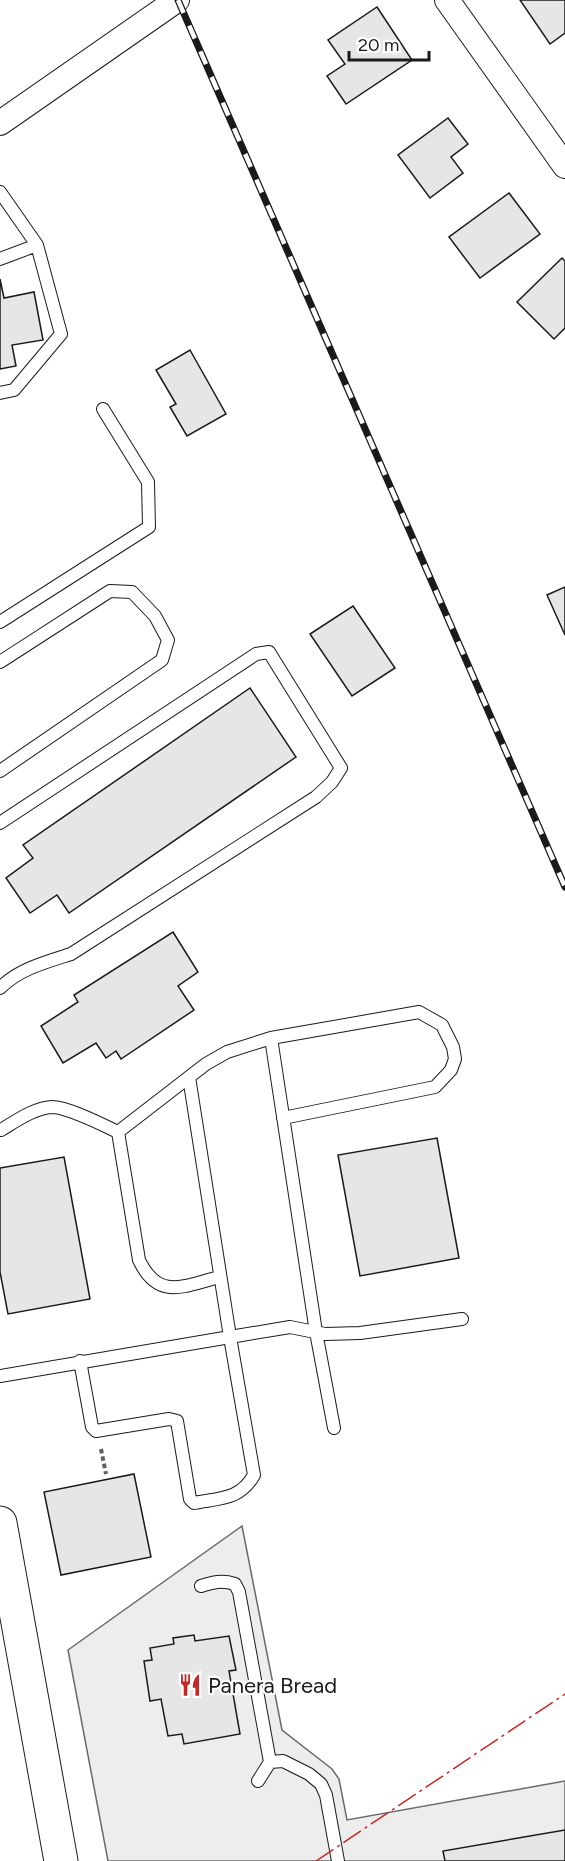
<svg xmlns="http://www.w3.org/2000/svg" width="565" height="1861" font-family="Figtree,sans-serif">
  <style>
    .parking { fill: #ededed; stroke: #6a6a6a; stroke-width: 1.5 }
    .building { fill: #e6e6e6; stroke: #1a1a1a; stroke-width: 1.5 }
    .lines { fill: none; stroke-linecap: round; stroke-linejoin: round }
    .service-casing { stroke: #1a1a1a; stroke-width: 14 }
    .minor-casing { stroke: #1a1a1a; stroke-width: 26 }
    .primary-casing { stroke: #1a1a1a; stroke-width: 35 }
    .path { stroke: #5f5f5f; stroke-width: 4; stroke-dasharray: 4.5 3; stroke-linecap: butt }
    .service { stroke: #fff; stroke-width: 12 }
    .minor { stroke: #fff; stroke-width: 24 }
    .primary { stroke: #fff; stroke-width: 33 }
    .rail-casing { stroke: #1a1a1a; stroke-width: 7 }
    .rail { stroke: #fff; stroke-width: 4.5; stroke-dasharray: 14; stroke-linecap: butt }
    .power { stroke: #c62828; stroke-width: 1.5; stroke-dasharray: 21 4.5 3 4.5; stroke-linecap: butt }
    .labels { text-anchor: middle; stroke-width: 4.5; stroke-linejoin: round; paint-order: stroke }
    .poi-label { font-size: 22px; fill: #1a1a1a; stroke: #fff; text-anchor: start }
  </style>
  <rect width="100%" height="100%" fill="#fff"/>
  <path class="parking" d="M242,1526l40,204 50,39 7,10 8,41 218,-39v80h-457l-40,-211z"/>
  <path class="building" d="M520,0h45v33l-15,11z
    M377,7l35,53 -66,44 -19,-28 18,-12 -17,-24z
    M448,118l20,26 -17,13 12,16 -33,25 -32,-43z
    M509,193l31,41 -60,44 -31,-41z
    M562,258l3,3v67l-11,11 -37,-37z
    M0,279l4,19 30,-6 9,48 -31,5 4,21 -16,3z
    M190,350l36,64 -39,22 -17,-29 6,-3 -20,-34z
    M565,587v48l-18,-40z
    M353,606l42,62 -43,28 -42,-62z
    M250,688l46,69 -227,156 -12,-18 -27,18 -24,-35 27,-20 -10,-13z
    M173,932l25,40 -20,14 16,24 -73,49 -5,-8 -10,7 -10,-15 -33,20 -22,-37 37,-24 -4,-7z
    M437,1138l22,120 -99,18 -22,-121z
    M64,1157l26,142 -82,15 -8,-42v-104z
    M134,1474l17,83 -90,18 -17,-83z
    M194,1635l1,6 34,-5 7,34 -7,1 11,63 -56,10 -2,-10 -14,2 -7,-37 -11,2 -6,-40 8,-1 -2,-12 24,-4 -1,-6z
    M565,1830v31h-120l-2,-10z"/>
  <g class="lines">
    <g class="service-casing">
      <path id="service" d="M0,192l37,53 24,89 -47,56 -14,3
        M0,259l37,-14
        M0,622l149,-95 -1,-45 -45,-73
        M0,662l110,-71 22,1 23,24 13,24 -6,20 -162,111
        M0,823l256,-169 13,-2 72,116 -9,14 -16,15 -245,157c-25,8 -52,15 -71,34
        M271,1038l148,-26 23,13 11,22 2,12 -4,11 -16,17 -152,31
        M189,1077l41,260 60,-10 35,7 35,-1 102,-14
        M1,1130c15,-9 33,-22 51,-23 16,0 51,18 66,25l88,-68 21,-12 44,-14 45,294 18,96
        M118,1132l21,128c20,42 46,25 81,17
        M0,1376l230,-39 24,138c-14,25 -34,23 -60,28l-4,-4 -13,-78 -8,-2 -73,12 -4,-4 -12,-66
        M201,1586c12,-4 21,-6 34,-2l4,8 31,170 13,-1 26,13 12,10 5,11 12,66
        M258,1781l12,-19"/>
    </g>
    <g class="minor-casing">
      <path id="minor" d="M447,0l118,166
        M0,123l177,-123"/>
    </g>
    <g class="primary-casing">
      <path id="primary" d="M0,1523l61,338"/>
    </g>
    <path class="path" d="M101,1449l5,25"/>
    <use href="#service" class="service"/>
    <use href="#minor" class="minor"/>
    <use href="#primary" class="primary"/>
    <g class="rail-casing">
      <path id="rail" d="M178,0l387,887"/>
    </g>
    <use href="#rail" class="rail"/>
    <path class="power" d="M316,1861l249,-167"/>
  </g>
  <defs>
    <g id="restaurant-bare" transform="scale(1.8)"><path d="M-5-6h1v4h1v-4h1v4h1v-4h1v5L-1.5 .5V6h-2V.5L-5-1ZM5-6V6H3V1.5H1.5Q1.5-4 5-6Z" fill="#c62828" stroke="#fff" stroke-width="2.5" paint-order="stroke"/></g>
  </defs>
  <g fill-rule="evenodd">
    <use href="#restaurant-bare" x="190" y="1685"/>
  </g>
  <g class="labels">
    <g class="poi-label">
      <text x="208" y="1693">Panera Bread</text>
    </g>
  </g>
  <path d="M349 51v9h80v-9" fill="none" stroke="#1a1a1a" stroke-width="3"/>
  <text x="358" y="51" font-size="18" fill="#1a1a1a" stroke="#ffffff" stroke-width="4.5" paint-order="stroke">20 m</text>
</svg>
